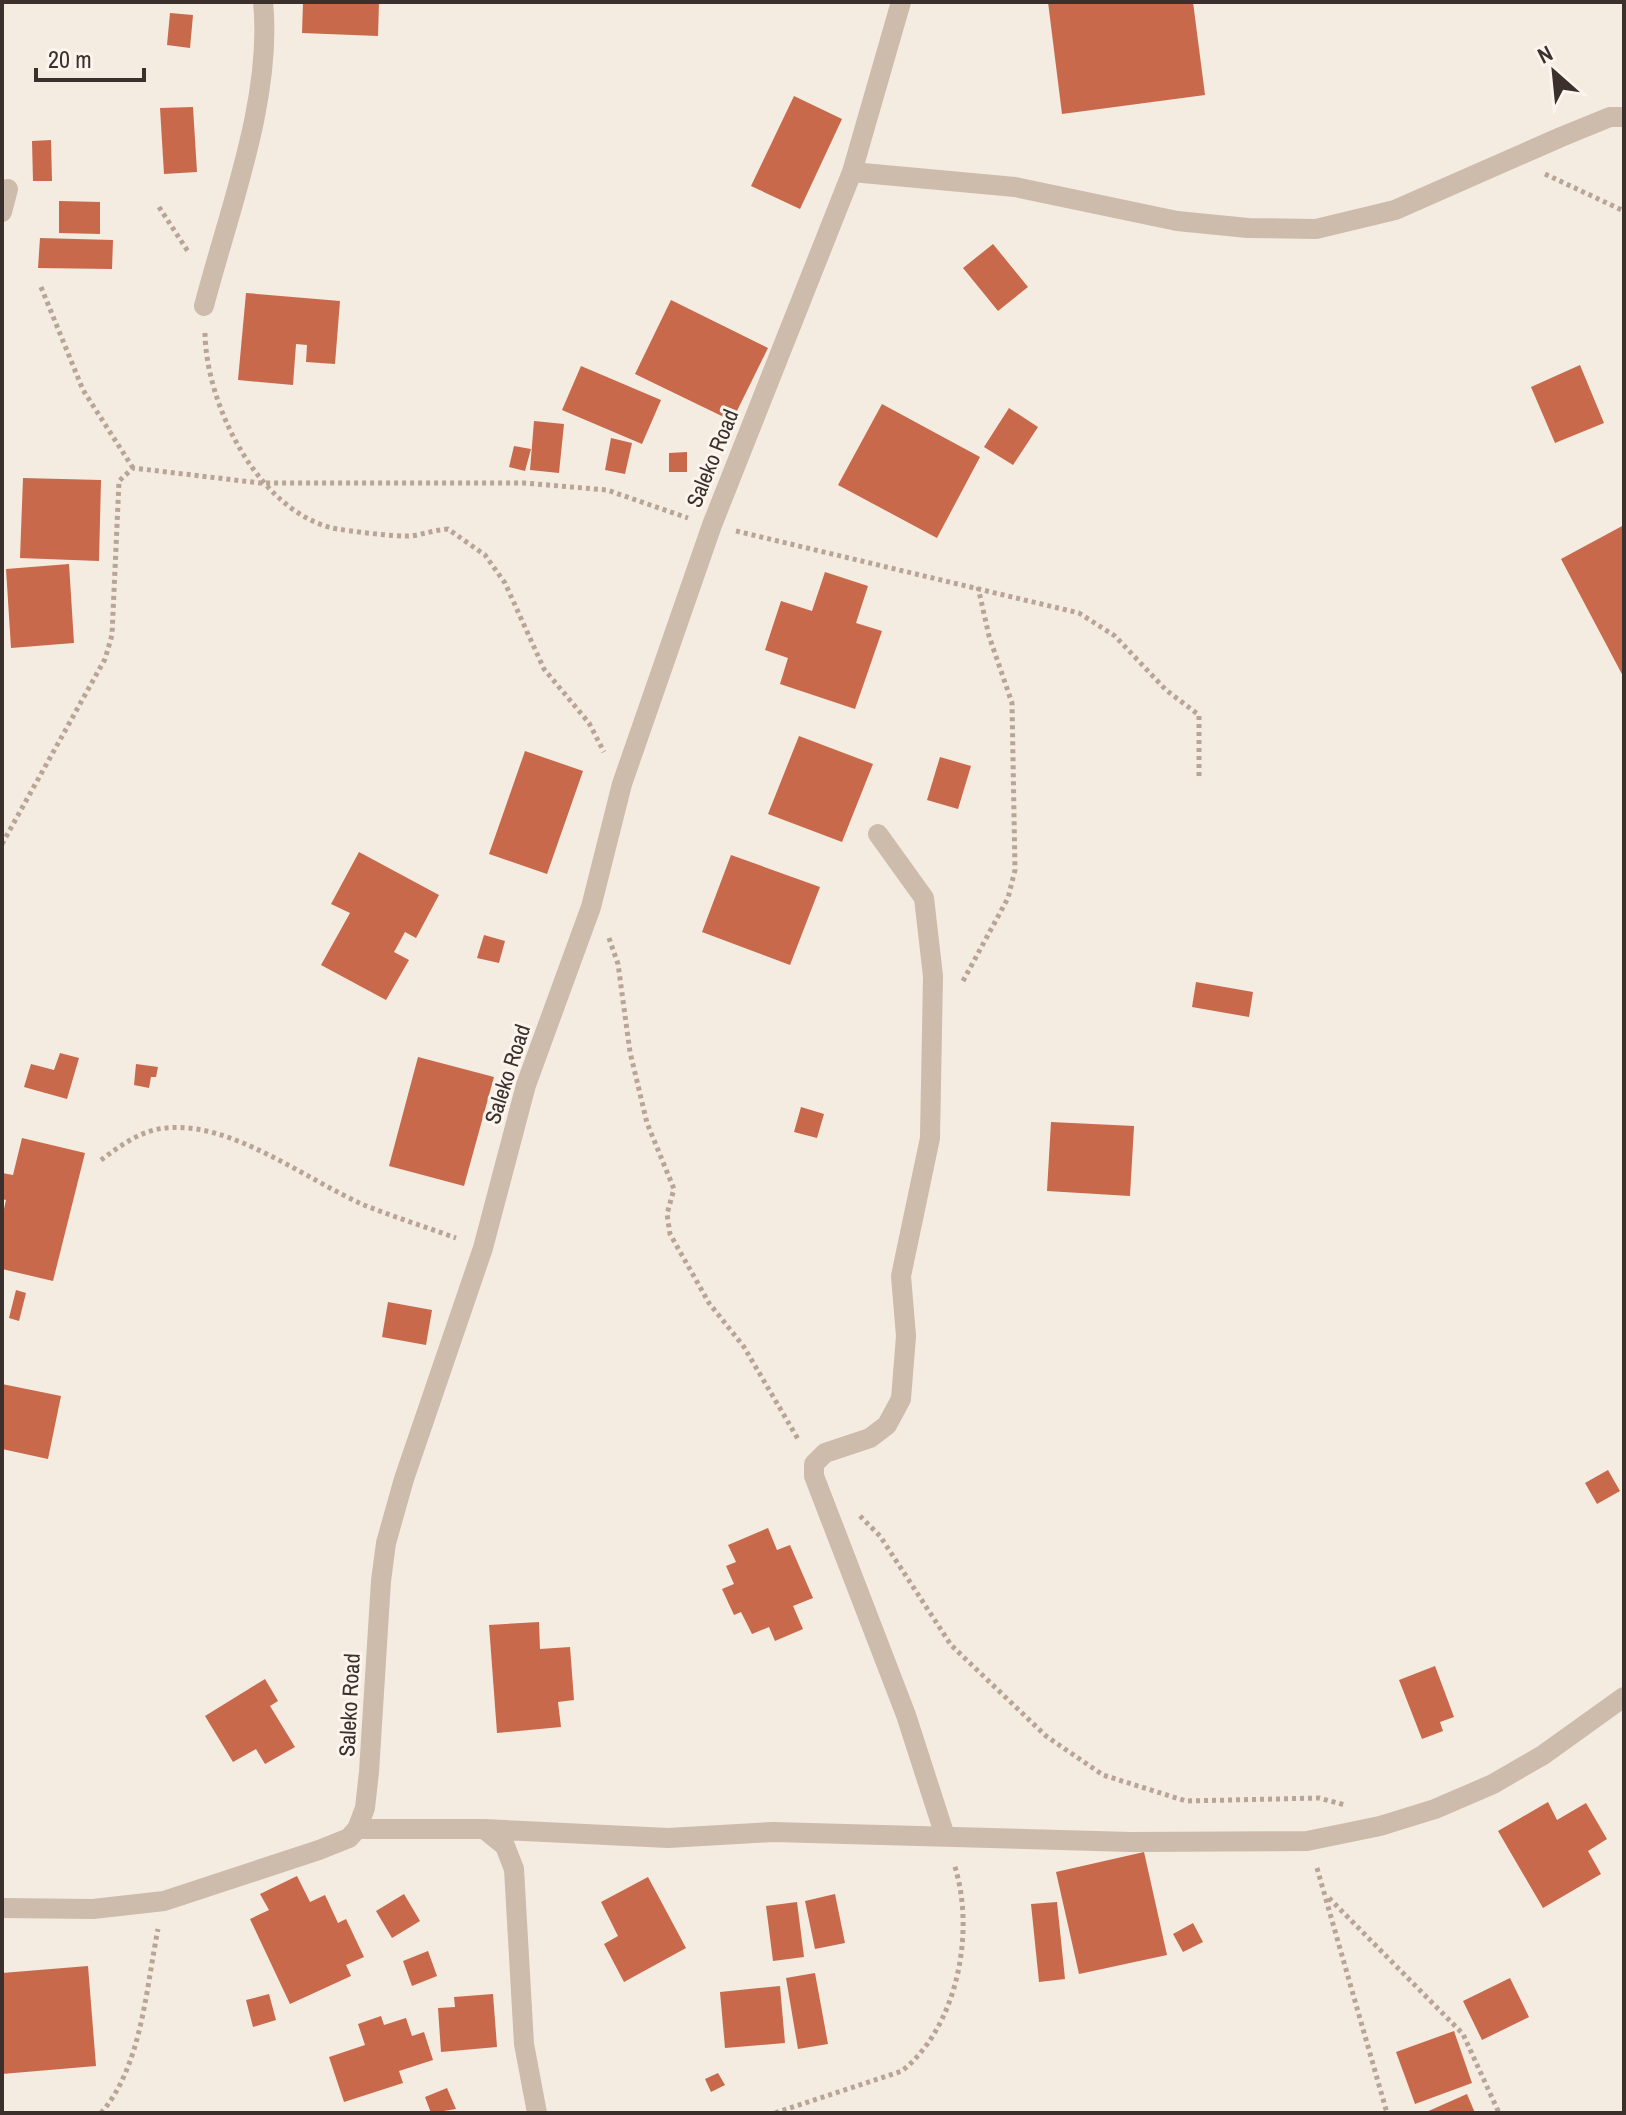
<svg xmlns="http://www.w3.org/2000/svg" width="1626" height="2115" font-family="'Archivo Narrow',sans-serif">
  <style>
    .building { fill: #c8694b }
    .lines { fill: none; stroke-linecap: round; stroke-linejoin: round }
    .path { stroke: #b9a596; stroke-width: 5; stroke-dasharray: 4 4; stroke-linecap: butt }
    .minor { stroke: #cdbbac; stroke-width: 20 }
    .labels { text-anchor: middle; stroke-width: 6; stroke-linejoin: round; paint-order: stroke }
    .street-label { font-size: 22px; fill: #3b302b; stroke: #fbf5ee }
  </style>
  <rect width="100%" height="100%" fill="#f4ebe1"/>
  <path class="building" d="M303,2h76l-1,34 -76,-3z
    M1048,2h145l12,93 -143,19z
    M170,13l23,2 -3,33 -23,-3z
    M794,96l48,23 -42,90 -49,-23z
    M193,107l4,65 -33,2 -4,-66z
    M51,140l1,41h-19l-1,-40z
    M59,201l41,1v32l-41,-1z
    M40,238l73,2 -1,29 -74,-1z
    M993,244l35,43 -30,24 -35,-43z
    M246,293l94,8 -5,63 -29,-2 1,-17 -11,-1 -3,41 -55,-5z
    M671,300l97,48 -36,73 -97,-47z
    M1580,365l24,58 -49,20 -24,-56z
    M581,366l80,34 -19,44 -80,-34z
    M882,404l98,53 -43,81 -99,-53z
    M1009,408l29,19 -25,38 -29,-18z
    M534,421l30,3 -5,49 -29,-3z
    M611,438l21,5 -7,31 -20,-4z
    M514,446l17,3 -6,22 -16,-4z
    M687,452v20h-18v-19z
    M23,478l78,2 -2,81 -79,-3z
    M1624,525v153l-63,-119z
    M69,564l5,79 -63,5 -5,-79z
    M825,572l43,14 -12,37 26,8 -27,78 -75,-25 8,-26 -23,-8 16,-49 31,10z
    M799,736l74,28 -31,78 -74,-28z
    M525,751l58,20 -36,103 -58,-20z
    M940,757l31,9 -13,43 -31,-9z
    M359,852l80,43 -23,43 -11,-6 -11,20 15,8 -23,40 -65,-35 29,-52 -19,-9z
    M731,855l89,32 -30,78 -88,-33z
    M484,935l21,6 -6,22 -22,-5z
    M1196,982l57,10 -4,25 -57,-10z
    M60,1053l19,5 -12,41 -43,-12 7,-23 23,6z
    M418,1057l76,20 -30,109 -75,-20z
    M136,1064l22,3 -2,10h-5l-2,11 -15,-3z
    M801,1107l23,7 -7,24 -23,-6z
    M1051,1122l83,4 -4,70 -83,-5z
    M22,1138l63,15 -32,128 -51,-12v-51l4,-18 -4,-1v-26l11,2z
    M16,1290l10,3 -7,28 -10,-3z
    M388,1302l44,8 -6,35 -44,-8z
    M2,1384l59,12 -13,63 -46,-10z
    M1608,1470l12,21 -23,13 -12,-21z
    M768,1528l9,22 13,-5 23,53 -20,8 10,23 -28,12 -6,-14 -17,7 -11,-22 -7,3 -12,-26 12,-5 -8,-18 10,-4 -8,-17z
    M539,1622l1,27 30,-2 4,53 -16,2 3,25 -64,6 -8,-108z
    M1435,1666l19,51 -14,5 3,9 -21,8 -23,-59z
    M265,1679l13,22 -8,5 25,41 -30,17 -9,-15 -23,13 -28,-46z
    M1548,1802l9,18 29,-17 21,36 -19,12 13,23 -58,34 -45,-77z
    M1144,1852l23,103 -88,19 -23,-102z
    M297,1876l13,26 15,-7 13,28 8,-4 18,38 -18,8 5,11 -61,28 -40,-85 19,-9 -9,-16z
    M648,1877l38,71 -62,34 -20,-38 14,-8 -17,-34z
    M404,1894l16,27 -28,17 -16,-27z
    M835,1894l10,49 -30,6 -10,-48z
    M797,1902l7,55 -31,4 -7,-55z
    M1057,1902l8,77 -26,3 -8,-78z
    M1193,1923l10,19 -20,10 -10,-18z
    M428,1951l9,25 -25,10 -9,-25z
    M88,1966l8,100 -94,8v-101z
    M815,1973l13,71 -30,5 -12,-71z
    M1510,1978l19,39 -47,23 -19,-39z
    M780,1986l5,57 -60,5 -5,-56z
    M269,1994l7,26 -23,7 -7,-27z
    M493,1994l4,53 -56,5 -3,-44 17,-1 -1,-10z
    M381,2016l3,9 22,-7 6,18 12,-4 9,28 -34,11 4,12 -59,19 -15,-45 36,-12 -7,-21z
    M1454,2031l18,52 -57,21 -19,-52z
    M718,2073l7,12 -14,7 -6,-13z
    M447,2088l9,21 -25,4 -6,-16z
    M1467,2094l8,19h-51z"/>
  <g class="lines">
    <path class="path" d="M1545,174l79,37
      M159,207l30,46
      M41,287l42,103 50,78
      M205,333c1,71 52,176 127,195 15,3 65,9 79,8 13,-2 24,-6 37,-7l37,26 20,28 39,86 45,54 15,29
      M736,531l343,82 36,23 51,54 33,25v64
      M2,844l103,-185 7,-24 7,-154 14,-13 127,15h264l83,7 81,28
      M609,938l9,26 12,88 17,71 27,66 -7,25 3,20 39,69 35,44 54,92
      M963,981l45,-83 7,-28 -3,-167 -23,-67 -11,-49
      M101,1160c19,-14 40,-30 65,-32 65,-7 139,51 198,77 30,12 62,22 92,33
      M860,1516l20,20 71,109 95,91 57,39 83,26 133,-3 26,7
      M1317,1868l70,245
      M1329,1898l134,136 36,79
      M101,2113c41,-47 45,-125 57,-184
      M775,2113l127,-42c56,-45 74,-141 52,-207"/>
    <path class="minor" d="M852,172l163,15 162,34 71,7 68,1 79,-19 166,-73 49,-20h14
      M2,212l6,-23
      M204,306c24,-93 69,-208 59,-304
      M878,834l46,64 9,78 -3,162 -29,138 5,60 -5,63 -14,26 -17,13 -45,15 -11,11v12l92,239 39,121
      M357,1829h127l184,9 105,-6 358,10 176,-1 73,-15 55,-17 58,-25 50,-29 81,-58
      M484,1829l21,17 9,23 10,175 13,69
      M2,1908l91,1 71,-8 155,-51 30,-12 8,-9 8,-21 4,-36 12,-191 5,-38 18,-64 79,-231 43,-163 65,-178 31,-123 90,-259 140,-353 49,-170"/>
  </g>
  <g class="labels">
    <g class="street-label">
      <text transform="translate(712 458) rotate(-68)" y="8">Saleko Road</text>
      <text transform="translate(507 1074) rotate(-72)" y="8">Saleko Road</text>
      <text transform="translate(349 1705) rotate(-87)" y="8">Saleko Road</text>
    </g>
  </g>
  <rect width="1626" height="2115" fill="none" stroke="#3b302b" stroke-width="8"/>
  <g transform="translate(1554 72) rotate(333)" stroke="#fbf5ee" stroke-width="6" paint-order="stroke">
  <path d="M0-6L14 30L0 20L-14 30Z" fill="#3b302b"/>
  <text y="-12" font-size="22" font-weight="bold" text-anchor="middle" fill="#3b302b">N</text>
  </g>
  <path d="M36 68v12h108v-12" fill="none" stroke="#3b302b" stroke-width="4"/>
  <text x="48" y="68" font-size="24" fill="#3b302b" stroke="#fbf5ee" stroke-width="6" paint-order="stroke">20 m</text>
</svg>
